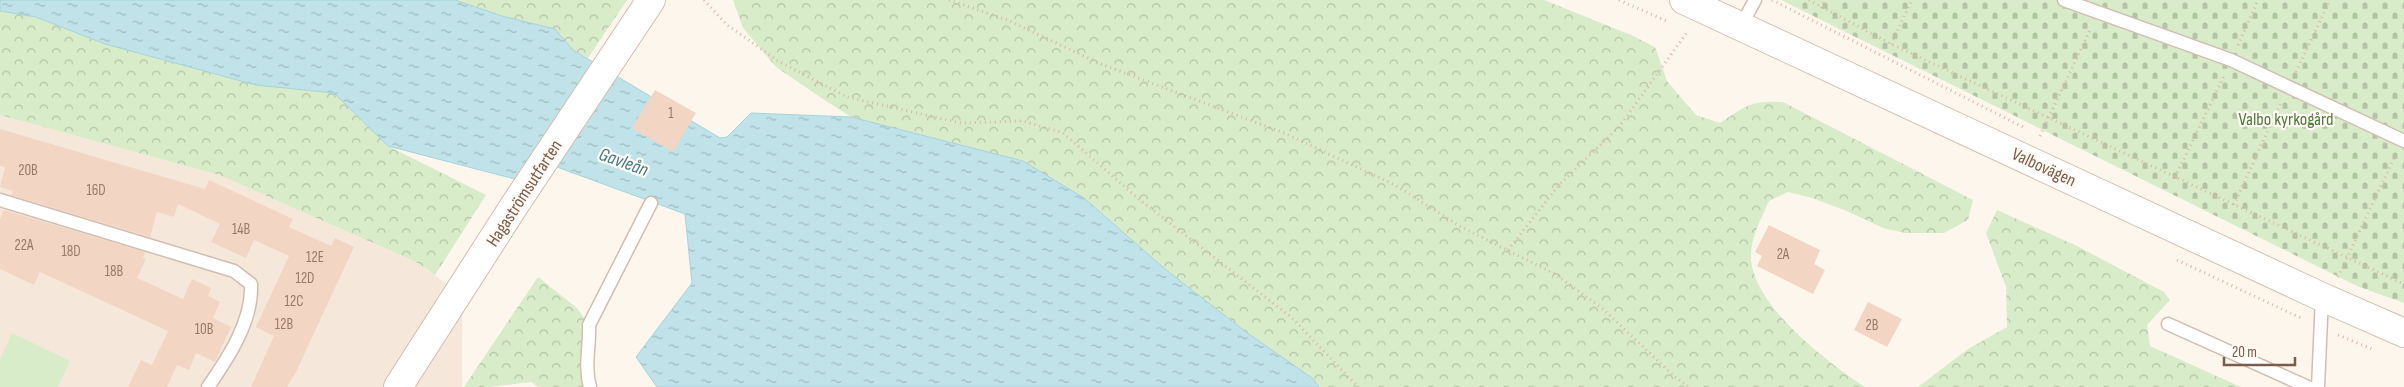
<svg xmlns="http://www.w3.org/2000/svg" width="2404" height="387" font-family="'Sofia Sans Condensed',sans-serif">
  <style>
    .residential { fill: #f5e8da }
    .forest { fill: url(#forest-crowns) }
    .cemetery { fill: url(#cemetery-stones) }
    .pitch { fill: #d8ecc9 }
    .water { fill: url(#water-ripples); stroke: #a5d3da }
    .building { fill: #f3d5c3 }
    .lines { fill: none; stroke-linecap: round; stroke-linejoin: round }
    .service-casing { stroke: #d1beb0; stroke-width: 15 }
    .tertiary-casing { stroke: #d1beb0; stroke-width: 30 }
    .secondary-casing { stroke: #d6c0b0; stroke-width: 30 }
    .path { stroke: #d9b8a5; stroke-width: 3; stroke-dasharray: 1 4; stroke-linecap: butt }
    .service { stroke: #fff; stroke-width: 12 }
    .tertiary { stroke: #fff; stroke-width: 28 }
    .secondary { stroke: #fff; stroke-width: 28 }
    .labels { text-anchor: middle; stroke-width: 4.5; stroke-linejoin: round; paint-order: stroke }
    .number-label { font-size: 15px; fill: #987a6a }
    .park-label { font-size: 18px; fill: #537a41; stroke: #fffaf3 }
    .street-label { font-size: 18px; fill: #7a5c4d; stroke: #fffaf3 }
    .water-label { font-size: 19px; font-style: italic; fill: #437c86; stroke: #fffaf3 }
  </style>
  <defs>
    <pattern id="forest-crowns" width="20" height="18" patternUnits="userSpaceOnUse" patternTransform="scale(1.25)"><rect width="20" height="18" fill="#d8ecc9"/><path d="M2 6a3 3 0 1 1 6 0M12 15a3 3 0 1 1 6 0" fill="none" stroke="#b4c2a5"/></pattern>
    <pattern id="cemetery-stones" width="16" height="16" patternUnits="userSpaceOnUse" patternTransform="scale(1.25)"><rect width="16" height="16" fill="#d8ecc9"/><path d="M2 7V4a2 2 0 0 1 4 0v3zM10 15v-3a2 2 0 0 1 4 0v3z" fill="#b4c2a5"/></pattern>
    <pattern id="water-ripples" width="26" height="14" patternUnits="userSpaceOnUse" patternTransform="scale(1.25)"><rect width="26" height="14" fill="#bfe3e8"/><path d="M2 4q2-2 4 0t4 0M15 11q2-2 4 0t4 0" fill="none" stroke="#a0bbbe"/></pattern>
  </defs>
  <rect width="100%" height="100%" fill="#fdf6ec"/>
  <path class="residential" d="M0,115l219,60 197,87 46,33v92h-462z"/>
  <path class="forest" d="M455,0h172l-39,58 -15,-8 -18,-21 -53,-13z
    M733,0h811l87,35 24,12 12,34 29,34 24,8c27,-18 31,-22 63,-21l190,98 -5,20 -24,13h-39l-22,-5 -36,-17 -35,-13 -24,-6 -19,9c-7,16 -18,36 -18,54 -1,49 77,108 114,132h-546l-7,-9 -66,-46 -81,-63 -81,-71 -61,-37 -172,-44 -28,-18 -47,-32 -33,-39z
    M0,11l36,6 69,27 151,41 78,8 54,53 98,49 -51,80 -19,-13 -197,-87 -219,-60z
    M1997,210l80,36 87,46 6,8 -23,25 3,21 91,41h-323l50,-38 39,-22 -1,-40 -20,-54z
    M538,277l39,31 12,17 7,62h-58l-7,-5 -41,5h-26z"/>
  <path class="cemetery" d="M1781,0h623v303l-47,-17z"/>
  <path class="pitch" d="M12,333l58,28 -12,26h-58v-27z"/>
  <path class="water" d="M0,0h455l47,16 53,13 18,21 147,88 7,-1 24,-24 100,4 172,44 61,37 81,71 81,63 66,46 7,9h-662l-21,-30 56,-74 -7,-69 -139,-51 -16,20 -142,-37 -54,-53 -78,-8 -151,-41 -69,-27 -36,-6z"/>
  <path class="building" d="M655,90l41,23 -23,39 -41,-24z
    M0,129l205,60 4,-9 84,39 -4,8 42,19 4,-8 19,9 -58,125 -9,15h-36l23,-51 -18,-9 33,-71 -35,-16 -8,18 -35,-16 9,-18 -42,-20 -4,13 -17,-5 -7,25 -139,-42 2,-4 -13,-4 5,-20 -5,-1z
    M4,210l141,42 -2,6 3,1 -9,19 46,21 9,-20 19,9 -3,8 12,6 -7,16 18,9 -16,35 -19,-9 -7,17 -12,-5 -10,22h-39l13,-27 11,5 16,-34 -128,-59 -6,13 -34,-16v-50z
    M1769,225l51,25 -6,14 11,6 -12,24 -56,-28 5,-10 -7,-4z
    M1868,302l34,17 -15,28 -33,-17z"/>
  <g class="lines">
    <g class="service-casing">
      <path id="service" d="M2064,0l167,60 173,81
        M1741,26l14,-26
        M0,200l234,71 17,13c2,37 -23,74 -43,103
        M2168,324l140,63
        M590,387c-6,-21 0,-41 -1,-62l62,-122
        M2318,387l4,-90"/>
    </g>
    <g class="tertiary-casing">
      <path id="tertiary" d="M398,387l116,-181 137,-206"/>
    </g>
    <g class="secondary-casing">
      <path id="secondary" d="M1684,0l638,297 82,36"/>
    </g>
    <path class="path" d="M704,0l22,24 52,37 69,36 114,26 62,-2 40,12 77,67 151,117 67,70
      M949,0l56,19 96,45 183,69 111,52 66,42 94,47 48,35 73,69 13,9
      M1619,0l50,22
      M1772,0l251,127
      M1809,0l82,44 513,240
      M1821,8l4,-8
      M1891,44l21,-44
      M2238,45l20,-45
      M2296,72l34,-72
      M2040,136l51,-108
      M2175,177l49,-101
      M2234,205l47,-103
      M1508,250l51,-65 60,-58 69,-96
      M2177,260l126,59
      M2338,277l57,-121
      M2338,335l34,14"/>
    <use href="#service" class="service"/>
    <use href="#tertiary" class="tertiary"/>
    <use href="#secondary" class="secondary"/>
  </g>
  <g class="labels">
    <g class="number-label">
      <text x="671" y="118">1</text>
      <text x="28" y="175">20B</text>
      <text x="96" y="195">16D</text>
      <text x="241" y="234">14B</text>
      <text x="24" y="250">22A</text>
      <text x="71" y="256">18D</text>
      <text x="1783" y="259">2A</text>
      <text x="315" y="262">12E</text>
      <text x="114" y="276">18B</text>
      <text x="305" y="283">12D</text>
      <text x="294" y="306">12C</text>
      <text x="284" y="329">12B</text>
      <text x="1872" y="330">2B</text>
      <text x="204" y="334">10B</text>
    </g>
    <g class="park-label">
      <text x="2286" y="125">Valbo kyrkogård</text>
    </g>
    <g class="street-label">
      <text transform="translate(2044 167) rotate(25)" y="6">Valbovägen</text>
      <text transform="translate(524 193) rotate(-57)" y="6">Hagaströmsutfarten</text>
    </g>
    <g class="water-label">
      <text transform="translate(624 161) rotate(20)" y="7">Gavleån</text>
    </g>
  </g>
  <path d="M2224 357v8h71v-8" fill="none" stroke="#7a5c4d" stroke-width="2.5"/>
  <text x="2232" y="357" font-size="15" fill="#7a5c4d" stroke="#fffaf3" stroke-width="4" paint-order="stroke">20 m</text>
</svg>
